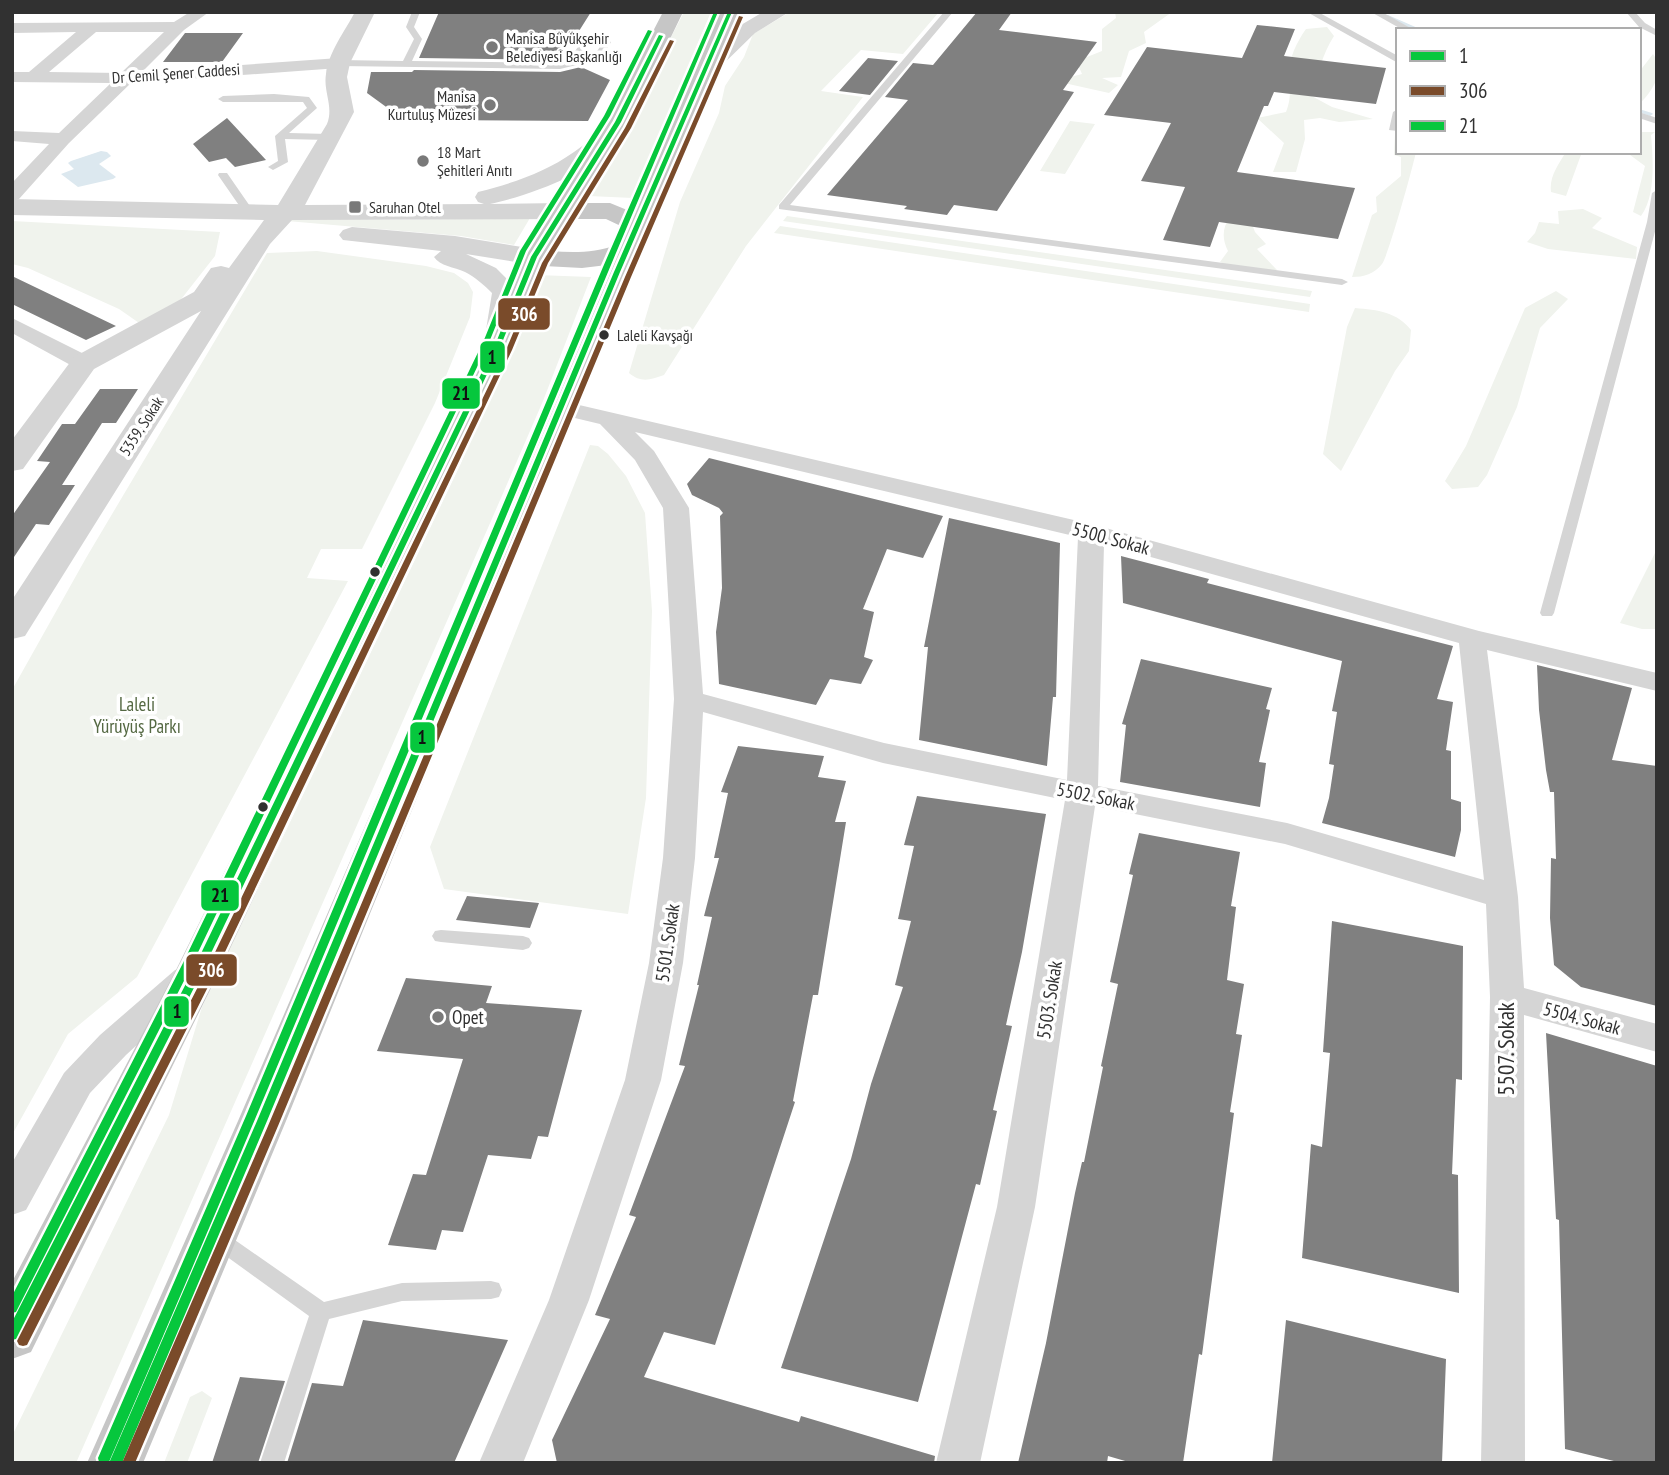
<svg xmlns="http://www.w3.org/2000/svg" width="1669" height="1475" font-family="'PT Sans Narrow',sans-serif">
  <style>
    .green { fill: #f0f3ed }
    .water { fill: #dce8ef }
    .lines { fill: none; stroke-linecap: round; stroke-linejoin: round }
    .stream { fill: #dce8ef; fill-rule: evenodd }
    .building { fill: #808080 }
    .service { fill: #d5d5d5; fill-rule: evenodd }
    .minor { fill: #d5d5d5; fill-rule: evenodd }
    .tertiary { fill: #d5d5d5; fill-rule: evenodd }
    .trunk { fill: #c6c6c6; fill-rule: evenodd }
    .bus-1-casing { stroke: #fff; stroke-width: 5 }
    .bus-2-casing { stroke: #fff; stroke-width: 5 }
    .bus-3-casing { stroke: #fff; stroke-width: 5 }
    .bus-1 { fill: #06c73d; fill-rule: evenodd }
    .bus-2 { fill: #7a4b2a; fill-rule: evenodd }
    .bus-3 { fill: #06c73d; fill-rule: evenodd }
    .poi-dot { fill: #797979; stroke: #fff; stroke-width: 2.5 }
    .bus-dot { fill: #313131; stroke: #fff; stroke-width: 2.5 }
    .labels { text-anchor: middle; stroke-width: 7; stroke-linejoin: round; paint-order: stroke }
    .far-poi-label { font-size: 16px; fill: #313131; stroke: #fff; text-anchor: start }
    .far-street-label { font-size: 16px; fill: #313131; stroke: #fff }
    .far-bus-label { font-size: 16px; fill: #313131; stroke: #fff; text-anchor: start }
    .street-label { font-size: 19px; fill: #313131; stroke: #fff }
    .park-label { font-size: 19px; fill: #556943; stroke: #fff }
    .poi-label { font-size: 19px; fill: #313131; stroke: #fff; text-anchor: start }
    .near-street-label { font-size: 23px; fill: #313131; stroke: #fff }
    .line-badge { stroke: #fff; stroke-width: 2.5 }
    .badge-label { font-size: 19px; text-anchor: middle; font-weight: bold; fill: #fff }
    .pale-badge-label { font-size: 19px; text-anchor: middle; font-weight: bold; fill: #111 }
  </style>
  <rect width="100%" height="100%" fill="#fff"/>
  <path class="green" d="M684,12h27l-78,186 -44,-2z
    M790,12h149l-36,42 -42,-4 -40,41 42,6 -117,149 -82,129c-14,5 -23,8 -35,-2l51,-171 39,-89 6,-27 19,-29 9,-23z
    M1115,12h57l-28,20 2,11 -17,8 -8,26 -19,1 16,7 -9,8 -54,-12 27,-7 -4,-9 -14,-12 23,4 15,-6v-22l14,-11z
    M1327,27l7,9c-12,18 -15,39 -26,58l24,13 41,12 -34,3 -19,-4 -16,2 1,19 -9,33h-23l11,-29 -27,-25 29,-6c5,-13 4,-20 3,-34 -1,-18 7,-35 17,-49z
    M1653,54c13,16 -1,39 -14,50v-32z
    M1070,121l25,3 -30,50 -25,-3z
    M1639,132h16l-4,3c2,23 5,61 -10,81l-8,-4 12,-46 -19,-14h13z
    M1398,133v19h18c-3,15 -28,105 -34,112 -8,10 -18,13 -30,13l20,-62 5,-3 -1,-15 25,-21v-19l-7,-2 1,-21z
    M1566,152h16l-16,44 -15,-4c-2,-15 7,-27 15,-40z
    M1243,201l12,31 11,12 -9,5 20,21 -31,2 -26,-10 8,-11c-11,-22 1,-34 15,-50z
    M1583,209l19,9 -10,10 45,19 -1,12 -88,-10 -21,-7 8,-9 4,-11 20,2 -1,-13z
    M787,216l525,75 -2,6 -527,-76z
    M290,217l102,3 138,-2 -16,27 -53,-9 -174,-15z
    M12,221l208,11 -5,24 -40,51 -33,18 -23,-16 -91,-41 -16,-4z
    M780,226l530,78 -1,8 -535,-79z
    M317,251l109,15 28,7 14,10 5,9 -3,25 -35,86 -73,146h-41l-14,29 41,3 -211,396 -69,57 -56,101v-445l74,-132 181,-305z
    M537,275l54,2 -48,124 -52,120 -415,942h-64v-27l157,-321 33,-108 259,-544z
    M1556,291l12,8 -28,29 -23,79 -30,68 -9,12 -26,2 -7,-8 21,-35 59,-138z
    M1355,308c23,2 42,4 56,22l-2,21 -14,20 -54,100 -18,-17 24,-127z
    M590,445l8,1 10,8 18,22 19,37 7,98 -6,187 -18,116 -184,-25 -14,-42z
    M1657,549v80h-15l-22,-6z
    M202,1391l10,7 -25,65h-23l26,-66z"/>
  <path class="water" d="M101,151l6,1 4,4 -12,8 17,13 -3,2 -35,8 -17,-13 13,-5 -6,-6 3,-2z"/>
  <g class="lines">
    <path class="stream" d="M1388,15l32,14v1h-6l-28,-13v-1z
      M1639,109l13,4 1,1 -3,2 -11,-4z"/>
  </g>
  <path class="building" d="M439,12h152l-29,46 2,2 -145,-2z
    M977,12h35l-13,18 98,12 -34,48 11,2 -77,119 -43,-6 -7,10 -43,-6 3,-3 -80,-11 81,-95 -23,-3 28,-34 20,2z
    M1257,25l38,4 -11,27 102,12 -10,36 -102,-12 -6,14h-4l-27,66 118,16 -17,51 -119,-17 -9,25 -47,-7 22,-53 -44,-6 30,-58 -67,-8 43,-68 95,11z
    M185,33h58l-21,29h-59z
    M868,58l30,3 -28,34 -31,-4z
    M581,67l29,13 -22,41 -160,-1 -28,-3 -33,-24 4,-21h41l2,-2 146,2z
    M227,118l39,42 -31,7 -9,-9 -17,4 -16,-18z
    M12,276l104,50 -30,14 -74,-36z
    M100,389h38l-22,34h-14l-40,62h13l-26,40 -13,-1 -24,36v-44l38,-54 -13,-1 25,-37h13z
    M709,458l234,58 -20,42 -36,-9 -24,60 11,3 -10,45 9,3 -12,24 -31,-5 -14,26 -97,-21 -3,-52 6,-44 -2,-72 3,-3 -4,-5 -27,-13 -5,-11z
    M949,518l111,25 -4,154h-3l-6,69 -128,-26 9,-93h-4z
    M1121,556l88,23 -2,4 246,63 -16,53 16,3 -7,48 5,1v48l10,3v28l-6,27 -133,-34 7,-25 5,-33 -5,-1 8,-52 -5,-1 10,-50 -219,-58z
    M1141,659l131,29 -6,21 4,1 -11,52 7,1 -6,44 -140,-25 6,-57 -4,-1z
    M1537,665l95,23 -20,72 45,6v240l-76,-19 -27,-22 -4,-47 1,-60 5,1 -2,-67h-4l-4,-22 -7,-60z
    M738,746l86,10 -6,21 28,4 -11,41h11l-28,173h-5l-20,106 2,1 -80,243 -51,-13 -20,45 155,45 2,-6 134,40 -1,7h-377l-5,-23 58,-121 -15,-4 41,-98 -7,-2 56,-149 -6,-1 20,-80h-2l15,-68 -8,-1 15,-58h-5l14,-65 -7,-1z
    M917,796l129,18 -24,138 -16,73 6,1 -19,84 4,1 -17,74 -4,-1 -58,218 -137,-34 70,-209 20,-75 32,-97 -8,-2 16,-64 -13,-2 16,-73 -10,-1z
    M1139,833l101,19 -9,54 5,1 -9,73 17,4 -8,50 6,1 -12,77 4,1 -32,242 -3,-1 -16,109h-51l-24,-7 -1,7h-89l28,-120 29,-150 7,-31h2l19,-95 -2,-1 17,-82 -8,-2 23,-107 -4,-1z
    M467,896l72,7 -9,25 -74,-8z
    M1332,921l131,25 -1,134 -6,-1 -4,95 6,1 1,118 -157,-35 9,-114 11,3 8,-94 -7,-1z
    M406,978l86,8 -6,17 96,7 -34,127 -10,-1 -7,23 -43,-4 -25,77 -21,-2 -6,20 -48,-5 25,-71 13,1 37,-116 -86,-8z
    M1546,1033l111,33v397h-35l-57,-14 -6,-229 -3,-1z
    M363,1320l145,20 -54,123h-167l25,-80 31,3z
    M1286,1320l160,39 -4,104h-170z
    M240,1377l45,4 -27,82h-46z"/>
  <g class="lines">
    <path class="service" d="M412,12h8l-6,15 8,12 -10,22 148,2 15,-3 -3,-4 11,-17 14,-3 14,6 -10,17 -41,10 -221,-3 -4,-3 4,-3 64,1 11,-22 -8,-12zM597,42l5,1 -7,12 -11,3 -3,-3 8,-12z
      M944,12h9l-163,193 552,74 6,3 -6,3 -563,-76v-4z
      M1307,12h11l80,44v7z
      M1371,12h11l32,18h-11z
      M1626,12h9l10,11 12,7v6l-18,-9z
      M274,94l35,3 8,11 -28,25 40,1 5,3 -5,3 -44,-1 3,23 -15,8 -5,-3 10,-6 -3,-25 32,-28 -4,-6h-80l-5,-3 5,-3z
      M1398,109v22l-9,-1 4,-18z
      M1639,112l18,6v6l-18,-6z
      M219,173h8l27,39 -1,2h-8l-27,-39z
      M1657,190v34l-103,389 -2,3h-10l-2,-3 107,-391 5,-29z
      M441,930l82,6 6,2 3,5 -3,5 -6,2 -82,-8 -6,-1 -3,-5 3,-5z
      M215,1228l7,3 102,71 78,-19 89,-2 8,2 3,7 -3,7 -8,2 -89,2 -73,18 -45,144h-24l49,-147 -101,-73 -3,-6 3,-6z"/>
    <path class="minor" d="M190,12h19l-25,18 -42,42 197,-14 8,5 -8,5 -208,15 -62,60 -50,56 -7,2v-18l37,-39 -37,-3v-10l47,2 52,-50 -99,-1v-10h17l47,-40 -64,1v-10l162,-1zM96,32h68l-43,41 -72,-1z
      M12,318l80,40 3,5 -3,5h-16l-64,-35z
      M562,401l529,123 388,107 178,42v18l-170,-41 31,247 6,91 133,36v28l-133,-37 1,448h-44l9,-466 -4,-93 -201,-60 -190,-38 -60,401 -55,256h-44l61,-256 68,-407 -182,-37 -180,-51 -8,146 -12,105 -22,117 -72,220 -66,163h-44l70,-163 76,-220 24,-117 14,-105 11,-159 -11,-191 -28,-48 -35,-36 -46,-11 -4,-5 4,-5zM635,432l443,105 -11,243 -183,-37 -181,-49 -14,-186 -35,-57zM1104,544l355,99 25,237 -197,-57 -189,-37z
      M187,966l12,4 5,9 -5,9 -73,67 -36,38 -64,117 -14,5v-52l52,-90 36,-38 75,-65z"/>
    <path class="tertiary" d="M355,12h20l-25,51 -3,14 7,35 -49,93 179,-1 -6,-2 -3,-5 3,-5c35,-9 66,-19 96,-40 14,-9 26,-23 43,-19l4,5c-23,33 -93,58 -131,66l72,-1 9,3 4,5 -4,5 -9,3 -270,1 -22,24 -245,392 -13,3v-39l189,-289 -107,58 -71,100 -11,2v-31l62,-83 120,-65 17,-24 10,-2 8,2 35,-48 -252,-5v-16l266,6 49,-81c7,-18 -4,-32 -1,-50 2,-21 19,-43 29,-62z
      M763,12h26l-34,21 -46,45h-16l-3,-5 3,-5 48,-43z
      M352,227l103,9 79,13 9,2 4,6 -4,6 -9,2 -68,-11 30,14 24,24 -8,50 -4,6 -10,3 -10,-3 -4,-6 8,-49c-8,-8 -17,-16 -27,-21 -11,-5 -25,-6 -31,-15l7,-6 -98,-11 -4,-5 4,-5z"/>
    <path class="trunk" d="M663,12h20l-53,110 -50,81h30l22,9 88,-200h20l-87,213 -23,47 -344,849 -143,342h-56l151,-342 369,-856 -25,3 -38,-2 -32,79 -292,625 -189,382 -19,7v-77l164,-312 308,-625 37,-88 85,-135zM571,219h35l19,9 -8,17c-22,8 -44,8 -66,6z"/>
    <g class="bus-1-casing">
      <path id="bus-1" d="M728,12h4l-112,260 -353,849 -145,342h-13l148,-342 357,-849z
        M659,35l4,1 -42,86 -84,135 -36,88 -298,625 -187,369 -4,1v-18l181,-352 302,-625 36,-88 84,-135z"/>
    </g>
    <g class="bus-2-casing">
      <path id="bus-2" d="M739,16l4,1 -112,260 -353,849 -143,337h-13l146,-337 357,-849z
        M670,40l4,1 -43,87 -83,135 -36,87 -298,625 -187,370 -4,1 -4,-1 -2,-4 2,-4 185,-362 302,-625 36,-87 83,-135z"/>
    </g>
    <g class="bus-3-casing">
      <path id="bus-3" d="M714,12h4c-206,482 -401,969 -609,1450h-10l-1,-4 148,-342 357,-849z
        M648,30l4,1 -42,85 -84,135 -36,89 -298,625 -176,347 -4,1v-17l170,-331 302,-625 36,-89 84,-135z"/>
    </g>
    <use href="#bus-1" class="bus-1"/>
    <use href="#bus-2" class="bus-2"/>
    <use href="#bus-3" class="bus-3"/>
  </g>
  <g class="poi-dot">
    <circle cx="492" cy="47" r="7"/>
    <circle cx="490" cy="105" r="7"/>
    <circle cx="423" cy="161" r="7"/>
    <rect x="348" y="200" width="14" height="14" rx="3.5"/>
    <circle cx="438" cy="1017" r="7"/>
  </g>
  <g class="bus-dot">
    <circle cx="604" cy="335" r="6"/>
    <circle cx="375" cy="572" r="6"/>
    <circle cx="263" cy="807" r="6"/>
  </g>
  <g class="labels">
    <g class="far-poi-label">
      <text x="506" y="44">Manisa Büyükşehir<tspan x="506" dy="18">Belediyesi Başkanlığı</tspan></text>
      <text x="476" y="102" text-anchor="end">Manisa<tspan x="476" dy="18">Kurtuluş Müzesi</tspan></text>
      <text x="437" y="158">18 Mart<tspan x="437" dy="18">Şehitleri Anıtı</tspan></text>
      <text x="369" y="213">Saruhan Otel</text>
    </g>
    <g class="far-street-label">
      <text transform="translate(176 73) rotate(-4)" y="6">Dr Cemil Şener Caddesi</text>
      <text transform="translate(141 426) rotate(-57)" y="6">5359. Sokak</text>
    </g>
    <g class="far-bus-label">
      <text x="617" y="341">Laleli Kavşağı</text>
    </g>
    <g class="street-label">
      <text transform="translate(1111 538) rotate(15)" y="7">5500. Sokak</text>
      <text transform="translate(1096 796) rotate(11)" y="7">5502. Sokak</text>
      <text transform="translate(667 943) rotate(-82)" y="7">5501. Sokak</text>
      <text transform="translate(1049 1000) rotate(-81)" y="7">5503. Sokak</text>
      <text transform="translate(1582 1018) rotate(15)" y="7">5504. Sokak</text>
    </g>
    <g class="park-label">
      <text x="137" y="711">Laleli<tspan x="137" dy="22">Yürüyüş Parkı</tspan></text>
    </g>
    <g class="poi-label">
      <text x="452" y="1024">Opet</text>
    </g>
    <g class="near-street-label">
      <text transform="translate(1506 1049) rotate(-90)" y="8">5507. Sokak</text>
    </g>
  </g>
  <g class="line-badge">
    <rect x="497" y="297" width="54" height="34" rx="7" fill="#7a4b2a"/>
    <rect x="479" y="340" width="27" height="34" rx="7" fill="#06c73d"/>
    <rect x="441" y="377" width="40" height="33" rx="7" fill="#06c73d"/>
    <rect x="409" y="721" width="27" height="33" rx="7" fill="#06c73d"/>
    <rect x="200" y="879" width="40" height="33" rx="7" fill="#06c73d"/>
    <rect x="185" y="953" width="53" height="34" rx="7" fill="#7a4b2a"/>
    <rect x="163" y="995" width="27" height="33" rx="7" fill="#06c73d"/>
  </g>
  <g class="badge-label">
    <text x="524" y="321">306</text>
    <text x="211" y="977">306</text>
  </g>
  <g class="pale-badge-label">
    <text x="492" y="364">1</text>
    <text x="461" y="400">21</text>
    <text x="422" y="744">1</text>
    <text x="220" y="902">21</text>
    <text x="177" y="1018">1</text>
  </g>
  <rect width="1669" height="1475" fill="none" stroke="#313131" stroke-width="28"/>
  <rect x="1396" y="28" width="245" height="126" fill="#ffffff" stroke="#adadad" stroke-width="2"/>
  <rect x="1410" y="51" width="35" height="10" fill="#06c73d" stroke="#adadad" stroke-width="2"/>
  <text x="1459" y="63" font-size="21" fill="#313131">1</text>
  <rect x="1410" y="86" width="35" height="10" fill="#7a4b2a" stroke="#adadad" stroke-width="2"/>
  <text x="1459" y="98" font-size="21" fill="#313131">306</text>
  <rect x="1410" y="121" width="35" height="10" fill="#06c73d" stroke="#adadad" stroke-width="2"/>
  <text x="1459" y="133" font-size="21" fill="#313131">21</text>
</svg>
